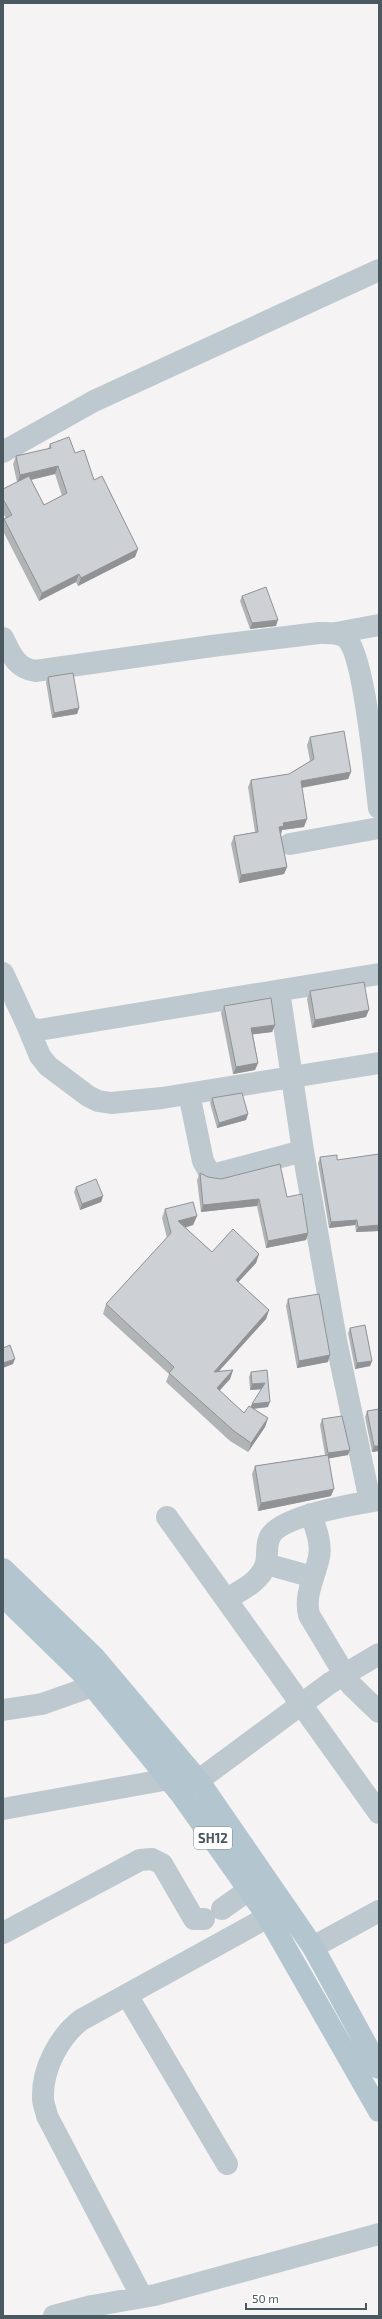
<svg xmlns="http://www.w3.org/2000/svg" width="382" height="2319" font-family="'Exo 2',sans-serif">
  <style>
    .lines { fill: none; stroke-linecap: round; stroke-linejoin: round }
    .minor { stroke: #bec9cf; stroke-width: 22 }
    .major { stroke: #b3c6d0; stroke-width: 22 }
    .wall { fill: #b0b4b7; fill-rule: evenodd }
    .shaded-wall { fill: #909295 }
    .building { fill: #cdd1d5; stroke: #909295 }
    .labels { text-anchor: middle; stroke-width: 4; stroke-linejoin: round; paint-order: stroke }
    .shield { fill: #fff; stroke: #808b90; stroke-width: 1 }
    .shield-label { font-size: 13px; font-weight: bold; fill: #4a5960 }
  </style>
  <rect width="100%" height="100%" fill="#f5f3f3"/>
  <g class="lines">
    <path class="minor" d="M3,452l91,-51 285,-131
      M336,633l43,-8
      M3,638c8,16 13,30 32,33l177,-25 107,-13c8,0 19,-1 26,4 20,15 30,142 34,171
      M290,844l89,-16
      M3,973l25,54 11,3 340,-56
      M279,991l24,160 33,189 34,161
      M28,1027l12,29 8,10 40,30 10,5 13,2 51,-5 217,-35
      M189,1094l14,67 6,11 7,2 87,-23
      M311,1514c4,13 11,29 8,43 -4,20 -15,37 -10,58l42,70 28,27
      M167,1517l212,296
      M266,1564l47,13
      M226,1599c14,-8 36,-18 40,-36 2,-7 0,-17 3,-24 7,-23 88,-35 110,-39
      M3,1710l39,-6 51,-18
      M184,1791l146,-108 49,-29
      M3,1809l166,-30
      M222,1909l28,-20
      M3,1933l137,-73 12,-1 10,5 32,55h10
      M313,1947l66,-36
      M127,1995l100,169
      M142,2297l-95,-181c-1,-6 -4,-12 -4,-18 -1,-29 16,-61 38,-78l187,-103
      M54,2316l38,-10 63,-11 224,-61"/>
    <path class="major" d="M3,1569l92,89 103,122 115,167 66,121
      M3,1596l79,77 98,120 88,124 111,194"/>
  </g>
  <path class="wall" d="M50,444l25,9 19,27 44,69 -3,8 -57,29 -2,-4 -37,19 -36,-70v-9l1,-3 2,-1 -3,-5v-24l14,-7 -4,-18 3,-8 32,-7zM55,474l7,22 -18,9 -13,-25z
    M242,596l34,30 -26,3 -10,-28z
    M48,677l31,31 -2,6 -25,4 -6,-36z
    M310,737l41,35 -3,7 -46,9 2,39 -22,3 -1,4 6,33 -3,7 -45,9 -8,-39 3,-8 21,-4 -7,-45 3,-7 38,-6 21,-13 -3,-16z
    M310,991l56,26 -54,11 -5,-29z
    M224,1006l51,19 -3,7 -19,2 5,29 -3,7 -22,4 -12,-61z
    M212,1098l36,16 -2,6 -29,8 -7,-25z
    M320,1157l59,74 -23,1 -1,-7 -26,3 -11,-65z
    M200,1173l8,4 79,20 21,36 -2,7 -40,8 -9,-42 -56,6 -4,-32z
    M76,1187l27,9 -2,6 -21,8 -6,-18z
    M165,1209l32,7 -4,9 -8,3 27,24 47,2 -3,9 -18,19 31,28 -3,9 -47,52 14,-1 -3,9 -11,12 25,22 7,-7 1,-2 10,-15 -12,1 -1,-13 2,-5 16,-2 1,37 -14,2 14,9 -3,9 -17,25 -18,-11 -64,-59 3,-8 -66,-60 3,-10 61,-66 -5,-20z
    M288,1299l40,63 -31,6 -11,-62z
    M350,1328l22,33 -2,5 -15,3 -7,-36z
    M379,1409v42l-7,1 -7,-35 2,-6z
    M322,1419l26,36 -19,3 2,38 -73,15 -6,-37 3,-8 70,-11 -5,-30z"/>
  <path class="shaded-wall" d="M58,466l-3,8 -38,9 3,-8z
    M138,549l-3,8 -57,29 3,-8z
    M79,574l-3,8 -37,19 3,-8z
    M278,620l-2,6 -26,3 2,-6z
    M79,708l-2,6 -25,4 2,-5z
    M351,772l-3,7 -49,9 2,-7z
    M307,819l-3,8 -22,3 -1,4 -2,-7 4,-4z
    M287,867l-3,7 -45,9 2,-8z
    M369,1010l-3,7 -54,11 3,-8z
    M275,1025l-3,7 -23,3 2,-7z
    M258,1063l-3,7 -22,4 3,-7z
    M248,1114l-2,6 -29,8 2,-5z
    M103,1196l-2,6 -21,8 2,-6z
    M259,1199l-2,7 -56,6 2,-7z
    M197,1216l-4,9 -18,5 3,-9z
    M357,1220l-2,5 -26,3 2,-6z
    M379,1225v6l-23,1 2,-5z
    M308,1233l-2,7 -40,8 2,-7z
    M259,1254l-3,9 -24,26 4,-9z
    M269,1310l-3,9 -56,62 4,-9z
    M330,1355l-2,7 -31,6 2,-7z
    M15,1359l-2,5 -10,4v-5z
    M372,1361l-2,5 -15,3 2,-6z
    M233,1370l-3,9 -17,19 4,-10z
    M265,1383l-2,6 -13,1 2,-6z
    M270,1402l-2,5 -18,2 2,-5z
    M268,1418l-3,9 -17,25 3,-9z
    M374,1446h5v5l-7,1z
    M350,1450l-2,5 -22,4 2,-6z
    M334,1489l-3,7 -73,15 3,-8z"/>
  <path class="building" d="M69,437l6,16 9,-3 10,30 8,-4 36,73 -57,29 -2,-4 -37,19 -38,-74 8,-4 -9,-16v-10l26,-13 15,29 23,-12 -9,-27 -38,9 -4,-19 35,-8 -1,-4z
    M266,587l12,33 -26,3 -10,-27z
    M73,673l6,35 -25,5 -6,-36z
    M344,731l7,41 -50,9 6,38 -24,4 1,3 -5,1 8,40 -46,8 -7,-39 24,-4 -7,-52 38,-6 25,-15 -4,-22z
    M364,982l5,28 -54,10 -5,-29z
    M271,998l4,27 -24,3 7,35 -22,4 -12,-61z
    M242,1093l6,21 -29,9 -7,-25z
    M379,1154v71l-21,2 -1,-7 -26,2 -11,-65 17,-2v5z
    M280,1164l7,33 15,-3 6,39 -40,8 -9,-42 -56,6 -3,-32 8,4 13,2z
    M96,1179l7,17 -21,8 -6,-17z
    M193,1202l4,14 -19,5 34,31 21,-23 26,25 -23,26 33,30 -55,62 19,-2 -16,18 27,25 5,-7 19,12 -17,25 -17,-12 -65,-58 5,-6 -68,-63 65,-71 -6,-24z
    M319,1294l11,61 -31,6 -11,-62z
    M365,1325l7,36 -15,2 -7,-35z
    M10,1345l5,14 -12,4v-15z
    M267,1370l3,32 -18,2 13,-21 -13,1 -1,-12z
    M379,1409v37h-5l-7,-35z
    M342,1416l8,34 -22,3 -6,-34z
    M328,1455l6,34 -73,14 -6,-37z"/>
  <g class="labels">
    <rect class="shield" x="194" y="1827" width="38" height="22" rx="3"/>
    <g class="shield-label">
      <text x="213" y="1843">SH12</text>
    </g>
  </g>
  <rect width="382" height="2319" fill="none" stroke="#4a5960" stroke-width="8"/>
  <path d="M246 2303v6h120v-6" fill="none" stroke="#4a5960" stroke-width="2"/>
  <text x="252" y="2303" font-size="12" fill="#4a5960" stroke="#ffffff" stroke-width="3" paint-order="stroke">50 m</text>
</svg>
